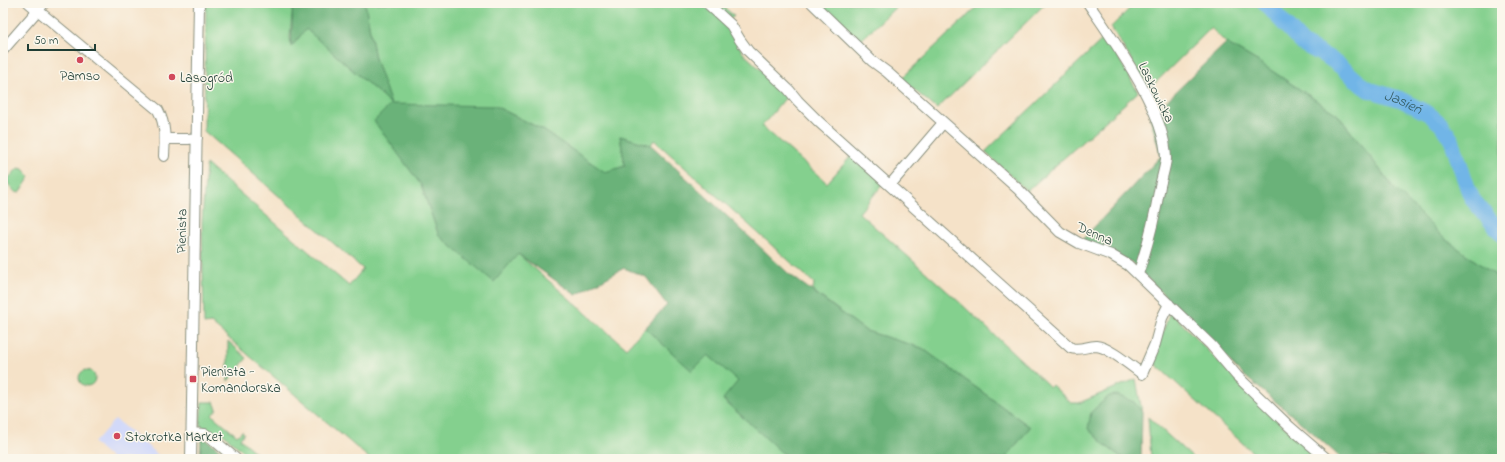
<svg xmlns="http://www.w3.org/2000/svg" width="1505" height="462" font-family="'Indie Flower',sans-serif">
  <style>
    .built { fill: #d2d9f9 }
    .green { fill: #84d08e; stroke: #528661 }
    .forest { fill: #6bb279; stroke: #457856 }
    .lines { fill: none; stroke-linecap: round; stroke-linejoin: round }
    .river { stroke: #71b5e7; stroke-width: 16 }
    .minor-casing { stroke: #8a907e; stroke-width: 12 }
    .minor { stroke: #fff; stroke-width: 10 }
    .poi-dot { fill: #d1495b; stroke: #fbf7ec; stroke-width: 1.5 }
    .labels { text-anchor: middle; stroke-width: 3; stroke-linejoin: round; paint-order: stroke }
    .poi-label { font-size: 14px; fill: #1f3d34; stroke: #fbf7ec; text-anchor: start }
    .street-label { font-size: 14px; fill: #1f3d34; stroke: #fbf7ec }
    .water-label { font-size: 15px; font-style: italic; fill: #345b61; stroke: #fbf7ec }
  </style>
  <rect width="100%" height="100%" fill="#fbf7ec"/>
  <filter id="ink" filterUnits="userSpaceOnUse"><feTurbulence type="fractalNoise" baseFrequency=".025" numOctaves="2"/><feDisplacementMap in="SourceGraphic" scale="8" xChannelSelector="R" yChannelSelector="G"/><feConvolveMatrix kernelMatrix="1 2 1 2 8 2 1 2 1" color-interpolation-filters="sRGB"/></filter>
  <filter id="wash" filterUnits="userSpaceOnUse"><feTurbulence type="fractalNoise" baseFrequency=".012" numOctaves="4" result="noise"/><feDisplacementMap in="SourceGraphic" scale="16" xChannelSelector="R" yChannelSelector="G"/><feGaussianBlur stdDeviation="0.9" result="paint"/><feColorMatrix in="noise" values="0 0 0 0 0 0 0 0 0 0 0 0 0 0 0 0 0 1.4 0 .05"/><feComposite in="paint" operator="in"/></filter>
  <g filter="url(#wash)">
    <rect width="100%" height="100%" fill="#f5e2c8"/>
    <path class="built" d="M115,419l48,40h-50l-19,-16z"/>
    <path class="green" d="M206,3h87l-3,34 1,10 15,-18 84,74 -15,-44 -10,-56h354l15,13 -8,7 17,30 45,42 -26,31 65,57 26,-29 30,30 -24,29 97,86 94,88 2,-2 19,18h8l57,-24 6,33 -8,-10 -46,27 18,17 18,13h-119l25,-32 -108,-79 -56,-17 -53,-40 1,-8 -160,-143 -3,5 -31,-9 5,30 -20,7 -62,-43 -48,-24 -120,15 46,64 18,51 79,18 108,94 19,-20 47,42 16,-15 31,26 -16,19 63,55 8,4h-424l-159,-136 -7,1 -2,-102 4,-58 143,122 14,-17 -159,-138z
      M816,3h84l-40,38z
      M981,3h65l-109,106 -36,-30z
      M1135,3h367v277l-57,-41 -51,-51 -56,-73 -81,-54 -31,-18 -15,-15 -62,61 -38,-62z
      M1106,36l32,56 -111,99 -42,-39z
      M18,168l5,1 7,8 -10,15 -4,1 -7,-8 -2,-5z
      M1169,314h4l76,80 71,65h-60l-107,-97z
      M228,341l19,17 -19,23z
      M79 378a8 8 0 1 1 16 0a8 8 0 1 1-16 0Z
      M202,402h12l3,7 -5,6 25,21 5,-5 2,2 -4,6 23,20h-11l-29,-25 -5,5 -6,-7 -12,-6z
      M1148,417l46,42h-43z"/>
    <path class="forest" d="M293,3h72l10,56 16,45 104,2 48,24 62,42 20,-6 -5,-30 31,9 138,129 77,57 56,17 108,79 -25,32h-211l-13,-7 -58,-53 15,-18 -30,-26 -16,16 -47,-43 22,-23 -21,-28 -22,-9 -48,27 -58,-41 -24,28 -55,-46 -18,-51 -47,-64 17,-17 -85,-75 -15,18z
      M1226,43l31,18 81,54 56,73 51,51 57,41v179h-160l-30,-27 -71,-59 -110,-111 -49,-22 79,-84 -11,-39z
      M1117,395l17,7 8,10 -1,45 -1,2h-16l-18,-13 -18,-17 3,-17 18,-16z
      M203,439l4,1 25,19h-32l1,-19z"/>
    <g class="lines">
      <path class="river" id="s1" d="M1265,3l38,41 26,14 14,10 20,18 7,4 30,9 29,15 13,11 10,16 16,48 5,11 29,34"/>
    </g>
  </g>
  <g filter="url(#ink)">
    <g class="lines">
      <g class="minor-casing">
        <path id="minor" d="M29,3l129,107c8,15 7,29 6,46
          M707,3l24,22 9,15 8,11 41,39 9,11 21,21 252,226c9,3 16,-2 25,-2 13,1 35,20 46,28l13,-30 7,-26 7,-14
          M812,3l60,58 15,11 131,117 42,43 19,11 32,12 17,10 83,80 26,31 53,51 37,32
          M1088,3c26,38 78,109 78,156 -1,9 -4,18 -6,27 -5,30 -12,59 -22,88
          M3,50l41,-47
          M165,139h23l9,-1
          M890,185l53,-62
          M191,433l14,1 4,2 27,23
          M191,459l8,-456"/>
      </g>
      <use href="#minor" class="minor"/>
    </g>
  </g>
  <g class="poi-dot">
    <circle cx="80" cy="60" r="4"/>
    <circle cx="172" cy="77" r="4"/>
    <rect x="189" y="375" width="8" height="8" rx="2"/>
    <circle cx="117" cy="436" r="4"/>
  </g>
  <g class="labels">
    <g class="poi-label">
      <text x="80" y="80" text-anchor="middle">Pamso</text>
      <text x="180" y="82">Lasogród</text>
      <text x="201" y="376">Pienista -<tspan x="201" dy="16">Komandorska</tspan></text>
      <text x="125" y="441">Stokrotka Market</text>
    </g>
    <g class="street-label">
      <text transform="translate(1157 92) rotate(64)" y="5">Laskowicka</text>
      <text transform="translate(181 231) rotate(-89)" y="5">Pienista</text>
      <text transform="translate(1095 233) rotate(24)" y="5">Denna</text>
    </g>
    <g class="water-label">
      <text dy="5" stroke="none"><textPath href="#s1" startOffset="173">Jasień</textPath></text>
    </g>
  </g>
  <rect width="1505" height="462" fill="none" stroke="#fbf7ec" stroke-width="16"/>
  <path d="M28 44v6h67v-6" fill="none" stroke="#1f3d34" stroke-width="2"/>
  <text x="34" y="44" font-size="12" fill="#1f3d34" stroke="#fbf7ec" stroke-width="3" paint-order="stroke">50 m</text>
</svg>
